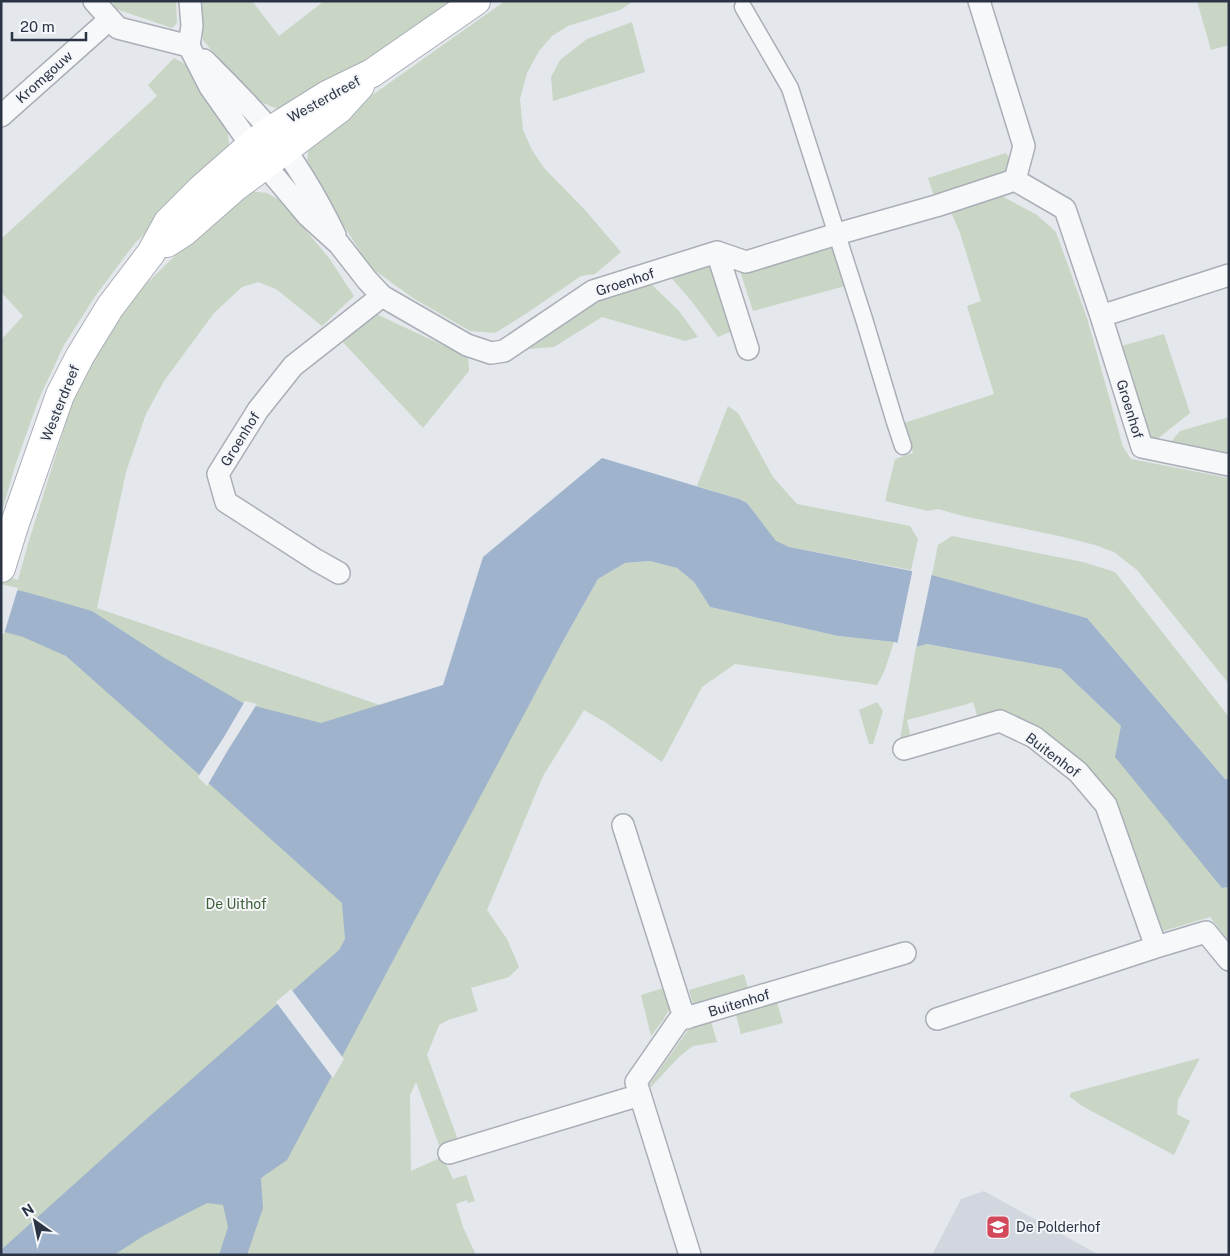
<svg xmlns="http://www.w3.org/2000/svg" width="1230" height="1256" font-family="'Public Sans',sans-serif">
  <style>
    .built { fill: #d2d6de }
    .green { fill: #c9d6c5 }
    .water { fill: #9fb4cc }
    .pier { fill: #e4e7ec }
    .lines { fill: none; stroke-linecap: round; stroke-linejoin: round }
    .pedestrian-casing { stroke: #a9aeb7; stroke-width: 19 }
    .minor-casing { stroke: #a9aeb7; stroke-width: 24 }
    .secondary-casing { stroke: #a9aeb7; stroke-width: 30 }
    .pedestrian { stroke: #f7f8fa; stroke-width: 16 }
    .minor { stroke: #f7f8fa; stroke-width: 21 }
    .secondary { stroke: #fff; stroke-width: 28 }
    .labels { text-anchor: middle; stroke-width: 4; stroke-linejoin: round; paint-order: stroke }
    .street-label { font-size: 14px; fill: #2b3445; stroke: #f4f6f9 }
    .park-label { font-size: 14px; fill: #3f6138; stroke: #f4f6f9 }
    .poi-label { font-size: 14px; fill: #2b3445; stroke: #f4f6f9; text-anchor: start }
  </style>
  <rect width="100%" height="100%" fill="#e4e7ec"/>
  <path class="built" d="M984,1191l115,64h-167l29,-56z"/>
  <path class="green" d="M116,1h60l1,22 -5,5 -62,-21z
    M199,1h53l27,35 45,-35h132l-166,112 -15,-5 -16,-7 -33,-33 -23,-28z
    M505,1h129l-14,9 -52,16 -16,10 -13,15 -12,22 -7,26 3,31 9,20 12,18 41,42 36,42 -26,22 -14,2 -54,37 -32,20 -25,-2 -57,-33 -43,-31 -43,-68 -20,-37 2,-22z
    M1197,1h32v44l-18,5z
    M632,22l13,50 -92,29 -2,-24 9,-17 27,-21z
    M174,58l11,6 25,30 17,33 2,17 -5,13 -89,86 -39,52 -32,50 -26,56 -23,65 -14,49v-175l22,-24 -22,-24v-53l156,-143 -9,-11z
    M1006,153l5,8 -3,10 -74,25 -6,-18z
    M249,191l18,2 14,8 48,57 25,38 -32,30 -46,-37 -18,-7 -16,5 -28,26 -50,68 -18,33 -20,58 -29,136 408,140 57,-105 36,-64 27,-16 25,-2 27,7 17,14 16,25 128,29 56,6 -10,30 -7,13 -142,-21 -33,23 -40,75 -57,-40 -21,-12 -41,66 -56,134 20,29 12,28 -10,10 -38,11 7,23 -30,9 -9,5 -12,30 31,85 -19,5 -23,-63 -6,13 1,76 33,-15 3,10 6,13 13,-4 9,26 -7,2 -1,-3 -11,4 7,23 13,28h-475v-680l17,5 10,-36 52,-166 45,-73 88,-87z
    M1000,195l37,20 19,17 31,86 36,129 8,12 98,19v206l-92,-114 -23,-18 -19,-7 -36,-9 -96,-20 -25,-7 -10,2 -43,-10 10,-42 18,-6 -9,-30 90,-29 -27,-88 14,-5 -21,-68 -10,-23z
    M833,245l12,41 -92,25 -13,-40z
    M713,262l19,69 -14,6 -25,-34 -25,-29z
    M648,281l31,30 19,26 -13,4 -83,-24 -48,30 -39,3 80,-53z
    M374,313l94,44 1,14 -46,57 -84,-90z
    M1164,334l26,79 -34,27 -12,-3 -26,-90z
    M728,406l10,7 35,64 24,27 113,22 8,13 -7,31 -122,-23 -13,-5 -29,-39 -8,-4 -42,-13z
    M1229,417v36l-59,-10 10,-12z
    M952,536l131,26 32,10 114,145v62h-4l-138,-161 -155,-43 6,-30z
    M927,644l134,25 60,57 101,162 7,-1v54l-19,-24 -53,16 -79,-174 -63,-44 -37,3 -5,-16 -9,3 -57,15 3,14 -10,5 16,-92z
    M877,702l6,9 -10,33h-4l-10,-34z
    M744,974l4,14 -55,16 -4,-14z
    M663,988l7,20 -7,12 -12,16 -10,-41z
    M777,1002l6,21 -42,11 -5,-19z
    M711,1021l6,21 -24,4 -13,10 -29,31 -3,-1 40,-56z
    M1200,1058l-22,42 -1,14 13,7 -16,34 -92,-49 -12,-9v-4z"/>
  <path class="water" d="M602,458l137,41 8,4 29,38 13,6 143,28 155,43 138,161h4v108l-7,1 -107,-131 6,-31 -60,-57 -134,-25 -11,3 -22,-5 -56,-6 -128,-29 -16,-25 -17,-14 -27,-7 -25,2 -27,16 -36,64 -275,517 -26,18 2,30 -16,47h-28l9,-28 -5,-22 -16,-2 -62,32 -31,20h-113v-5l151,-136 187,-164 6,-11 -3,-36 -197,-177 -79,-70 -43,-19 -22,-6v-44l25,5 66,19 71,46 80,46 78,20 122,-38 40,-128z"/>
  <path class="pier" d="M913,568l19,5 -16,76 -19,-4z
    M1,584l17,4 -14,46h-3z
    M245,701l12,3 -29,46 -21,36 -9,-9 26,-40z
    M291,989l53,70 -11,19 -57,-76z"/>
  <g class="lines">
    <g class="pedestrian-casing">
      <path id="pedestrian" d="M743,7l47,81 74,231 31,103 8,24"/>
    </g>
    <g class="minor-casing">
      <path id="minor" d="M94,1l24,27 71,18 3,-20 -2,-25
        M979,1l45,145 -9,34
        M189,46l21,41 55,78 43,51 31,28 28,36 15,16 85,49 24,8 13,-2 89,-60 124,-39 29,10 91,-28 99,-28 79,-26 50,29 36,107 41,131 87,18
        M204,60c23,23 46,45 66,70 26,32 47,68 65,105
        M1,116l109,-97
        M717,252l31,97
        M1101,316l128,-41
        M339,573l-23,-13 -90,-58 -8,-28 40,-64 35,-44 89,-70
        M904,749l96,-28 34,16 44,35 28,33 50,142 -219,72
        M623,825l58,183 6,10
        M1156,947l50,-15 23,28
        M449,1153l191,-58
        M690,1255l-54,-173 43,-62 226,-67"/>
    </g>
    <g class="secondary-casing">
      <path id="secondary" d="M167,243l17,-11 50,-44 31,-23 74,-56 21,-23
        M1,568l13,-42 46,-131 20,-39 30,-49 41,-54 17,-31 33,-33 50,-44 20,-15 56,-35 45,-22 104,-72"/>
    </g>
    <use href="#pedestrian" class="pedestrian"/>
    <use href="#minor" class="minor"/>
    <use href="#secondary" class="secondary"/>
  </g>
  <defs>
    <g id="school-square" transform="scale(1.25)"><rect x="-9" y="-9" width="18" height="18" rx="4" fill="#d1495b" stroke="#f4f6f9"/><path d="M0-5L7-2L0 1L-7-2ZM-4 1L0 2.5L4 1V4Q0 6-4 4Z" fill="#fff"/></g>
  </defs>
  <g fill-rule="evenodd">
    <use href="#school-square" x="998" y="1227"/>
  </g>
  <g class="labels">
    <g class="street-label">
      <text transform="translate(44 77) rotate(-42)" y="5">Kromgouw</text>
      <text transform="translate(324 99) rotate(-29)" y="5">Westerdreef</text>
      <text transform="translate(625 282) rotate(-18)" y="5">Groenhof</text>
      <text transform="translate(60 403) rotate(-68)" y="5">Westerdreef</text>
      <text transform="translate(1130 409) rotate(73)" y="5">Groenhof</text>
      <text transform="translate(240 439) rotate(-58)" y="5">Groenhof</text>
      <text transform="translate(1053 755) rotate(37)" y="5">Buitenhof</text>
      <text transform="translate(739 1003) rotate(-17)" y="5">Buitenhof</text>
    </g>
    <g class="park-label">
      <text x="236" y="909">De Uithof</text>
    </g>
    <g class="poi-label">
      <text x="1016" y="1232">De Polderhof</text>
    </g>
  </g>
  <rect width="1230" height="1256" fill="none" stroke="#2b3445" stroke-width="5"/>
  <g transform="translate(35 1221) rotate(327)" stroke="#f4f6f9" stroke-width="4" paint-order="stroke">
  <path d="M0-4L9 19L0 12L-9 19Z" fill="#2b3445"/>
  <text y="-8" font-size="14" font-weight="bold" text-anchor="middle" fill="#2b3445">N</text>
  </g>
  <path d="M12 32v8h74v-8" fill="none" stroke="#2b3445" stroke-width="2.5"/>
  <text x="20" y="32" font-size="15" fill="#2b3445" stroke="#f4f6f9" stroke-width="4" paint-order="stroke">20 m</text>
</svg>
